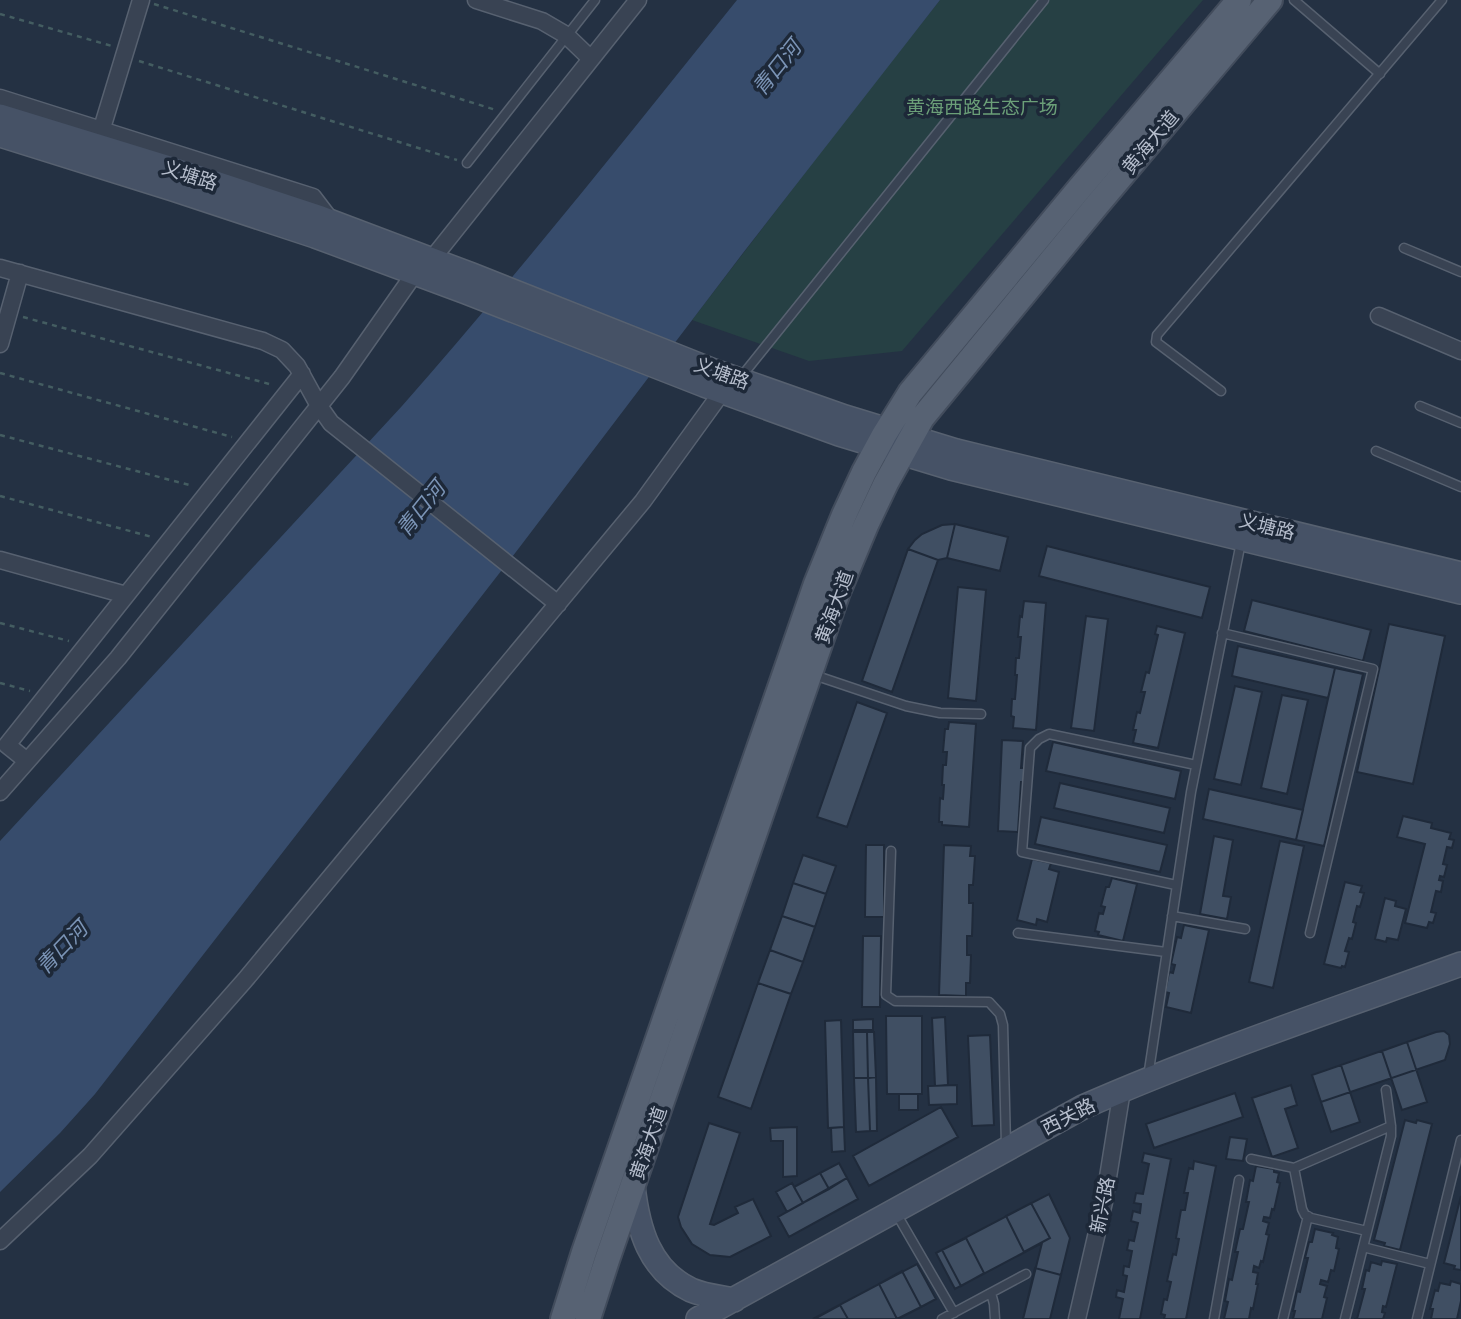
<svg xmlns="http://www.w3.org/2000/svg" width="1461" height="1319" font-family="'PT Sans Narrow','Noto Sans SC',sans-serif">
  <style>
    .green { fill: #264044 }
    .water { fill: #374c6c }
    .building { fill: #404f63; stroke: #1f2a3a; stroke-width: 2 }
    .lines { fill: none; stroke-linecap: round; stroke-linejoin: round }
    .lane-casing { stroke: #576170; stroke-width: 11 }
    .street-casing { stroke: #576170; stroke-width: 19 }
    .secondary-casing { stroke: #576170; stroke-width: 26 }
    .primary-casing { stroke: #424c5c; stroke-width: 28 }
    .path { stroke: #445d61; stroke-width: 2.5; stroke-dasharray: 5 5; stroke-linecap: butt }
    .lane { stroke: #394353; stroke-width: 8 }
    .street { stroke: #394353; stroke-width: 16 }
    .secondary { stroke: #465266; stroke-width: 23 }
    .primary { stroke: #576273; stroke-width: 24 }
    .labels { text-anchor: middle; stroke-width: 7; stroke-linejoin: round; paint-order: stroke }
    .park-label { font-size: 19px; fill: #6b9f78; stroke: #1d2838 }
    .street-label { font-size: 19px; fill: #b6becd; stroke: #1d2838 }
    .water-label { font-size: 21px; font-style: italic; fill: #7b94b6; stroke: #1d2838 }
  </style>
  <rect width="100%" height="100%" fill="#243143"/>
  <path class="green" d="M940,0h263l-301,351 -93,10 -117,-41 172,-224z"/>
  <path class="water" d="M737,0h203l-197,253 -224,295 -424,546 -35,39 -60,59v-351l402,-435c116,-132 225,-269 335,-406z"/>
  <path class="building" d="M955,524l-8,34 -9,2 -30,-11 7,-9 7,-6 20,-9z
    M955,524l53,13 -8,34 -53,-13z
    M1047,546l163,41 -8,31 -163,-42z
    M908,549l30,11 -46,132 -30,-11z
    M958,587l28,3 -10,111 -28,-3z
    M1252,600l119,30 -8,31 -119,-30z
    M1024,601l22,2 -10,127 -23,-2 1,-11 -3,-1 1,-17h3l2,-24h-2l1,-17h3l2,-21h-3l2,-21 2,1z
    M1086,616l22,3 -14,112 -23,-3z
    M1389,624l56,12 -32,148 -56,-12z
    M1157,626l28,7 -27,115 -25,-5 3,-13h-3l4,-18 3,1 5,-21h-4l5,-20 3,1 9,-38 -3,-1z
    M1238,646l97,22 -7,30 -96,-22z
    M1335,668l28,6 -39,172 -28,-6z
    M1235,686l27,6 -21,93 -27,-6z
    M1282,695l26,5 -21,94 -26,-6z
    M857,702l30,11 -40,114 -30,-10z
    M949,722l27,2 -7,103 -27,-2v-3h-3l1,-24 3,1 1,-14h-2l1,-20h3l1,-13h-4l2,-23h3z
    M1002,740l21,1 -2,27h4l-1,14h-3l-3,50 -20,-1z
    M1053,742l128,29 -6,28 -129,-28z
    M1060,783l110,25 -6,25 -110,-25z
    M1209,789l94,21 -7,30 -93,-21z
    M1403,816l29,7 -1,5 20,5 -2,6 5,1 -2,8 -5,-1 -4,17 4,1 -3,12 -4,-1 -1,4 4,1 -2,11 -5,-1 -5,21 5,1 -3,10 -4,-1 -2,6 -22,-5 20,-79 -28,-7z
    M1041,817l126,28 -7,27 -125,-28z
    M1214,836l19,4 -10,56 8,1 -4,22 -27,-5z
    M1280,841l24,5 -31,142 -24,-6z
    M866,845h18v72h-19z
    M944,845l27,1 -1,10h5l-2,29h-4v18h4l-1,33h-5v19h4l-1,28h-4v13l-27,-1z
    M803,855l33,11 -10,28 -33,-11z
    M1032,859l19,4 -2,6 10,3 -12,50 -10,-3 -1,6 -19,-5z
    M1112,878l25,6 -14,57 -25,-6 1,-3 -4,-1 4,-18 4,1 2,-7 -4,-1 5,-19h3z
    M1345,882l17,4 -2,6 4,1 -4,14 -3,-1 -4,16 3,1 -4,16 -3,-1 -4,13 4,1 -4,15 -3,-1 -1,2 -17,-4z
    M793,883l33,11 -11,33 -33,-11z
    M1385,898l11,3 -1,5 11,3 -8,31 -11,-2 -1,4 -11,-3z
    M782,916l33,11 -12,35 -33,-12z
    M1184,925l25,5 -18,83 -25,-6 3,-14 -4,-1 4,-20 4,1 2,-8 -4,-1 6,-27 4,1z
    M863,936h18l-1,71h-18z
    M770,950l33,12 -12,32 -33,-11z
    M758,983l33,11 -40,115 -33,-12z
    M886,1016h36v78h-35z
    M945,1017l3,68 -13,1 -3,-68z
    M873,1019v11h-20v-10z
    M841,1020l3,107 -16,1 -3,-107z
    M1444,1031l5,4 1,9 -5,16 -124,42 -9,-27 124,-43z
    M853,1032h14l1,46h-14z
    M867,1032h7l2,45 -8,1z
    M990,1035l4,90 -22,1 -4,-90z
    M1407,1042l20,60 -25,8 -20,-59z
    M1341,1065l19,57 -29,10 -19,-57z
    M876,1077l1,54h-7l-2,-53z
    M854,1078h14l2,53 -14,1z
    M957,1085v19l-28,1 -1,-19z
    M1291,1085l6,20 -12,4 13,39 -26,9 -20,-59z
    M1235,1093l8,24 -89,31 -8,-24z
    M899,1094h19v16h-19z
    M941,1107l17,30 -89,49 -16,-30z
    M1405,1120l11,3 1,-3 15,4 -32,126 -16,-4 1,-3 -11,-3z
    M709,1123l31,10 -30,91 4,1 24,-12 -3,-6 18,-8 18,37 -41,21 -20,-2 -18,-11 -11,-17 -3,-10z
    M797,1127v49l-14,1v-36h-12l-1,-13z
    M844,1127l1,24 -13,1 -1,-24z
    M1230,1137l17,2 -4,22 -17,-2z
    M1144,1153l27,6 -31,160h-21l4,-20 -7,-2 1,-7 7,2 3,-16 -4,-1 1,-9 5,1 3,-16 -5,-1 2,-10 5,1 4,-18 -7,-2 2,-10 7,2 1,-9 -7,-1 2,-10 7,1 6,-30 -7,-2z
    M1194,1161l22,5 -30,153h-22l1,-4 -4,-1 3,-15 3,1 4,-18 -4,-1 6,-27 3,1 3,-16 -3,-1 5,-28h4l3,-17h-4l5,-25 4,1z
    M839,1163l8,15 -18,11 -9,-16z
    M1256,1166l18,3v3l5,1 -2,9 3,1 -6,27 -2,-1 -2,9 -6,-1 -1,4 6,2 -3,11 3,1 -6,27 -2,-1 -2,7 -5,-2 -1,6 5,1 -2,11h2l-5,25 -2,-1 -2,11h-25l4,-17 -3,-1 4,-22 3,1 6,-28h-3l5,-23h3l6,-27h-3l4,-22 3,1z
    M820,1173l9,16 -26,14 -9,-16z
    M847,1178l11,21 -69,38 -11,-20z
    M792,1183l11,20 -16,9 -11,-20z
    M1049,1194l21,44 -20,81h-27l19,-76 -87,46 -19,-36z
    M1461,1196v74l-7,-1 1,-3 -11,-3z
    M1031,1203l19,35 -26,14 -18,-36z
    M1315,1229l18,4 -1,2 6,2 -2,11 3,1 -5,22 -3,-1 -3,12 -7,-2 -1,4 7,2 -3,11 3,1 -5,21h-29l2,-8h-2l4,-20 3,1 8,-34h-3l4,-16h3z
    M966,1238l18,35 -23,13 -19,-36z
    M1382,1261l15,3 -11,43 -3,-1 -1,6 3,1 -2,6h-29h3l8,-30h-3l4,-19 3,1 2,-9 10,3z
    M917,1264l19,35 -15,8 -23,12h-85z
    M1035,1268l26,7 -11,44h-27z
    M902,1271l19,36 -24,12 -18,-35z
    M1451,1281l10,3v17l-4,18h-26l2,-10h-3l5,-19 3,1 2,-8 10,2z
    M840,1305l8,14h-32v-1z"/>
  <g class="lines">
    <g class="lane-casing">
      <path id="lane" d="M1294,0l86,74
        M467,163l128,-163
        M1404,248l57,24
        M741,377l303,-377
        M1221,391l-65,-49 1,-7 285,-335
        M1420,406l41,17
        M1376,451l85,36
        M1222,633l151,36 -63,264
        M811,674l95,32 34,7 41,1
        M891,851l-5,144 9,6 94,1 11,12 3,11 3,120
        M1176,885l-154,-33 8,-104 9,-9 10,-5 147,31
        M1172,916l73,13
        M1018,933l148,19
        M1148,1077l43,-285 50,-250
        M1251,1159l43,9 97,-42
        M1294,1168l8,41 3,6 6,3 56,13
        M896,1213l58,100
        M1363,1247l67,17
        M991,1293l3,11 1,15
        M942,1319l84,-45
        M1214,1319l25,-139
        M1283,1319l25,-103
        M1345,1319l46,-183v-10l-5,-36
        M1417,1319l44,-179"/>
    </g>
    <g class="street-casing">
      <path id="street" d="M476,0l66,21 24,14 25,24
        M0,98l313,99 19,25
        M99,138l42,-138
        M432,259l206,-259
        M0,268l263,73 19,9 15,16 22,40 12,17 227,181
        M1379,316l82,35
        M0,344l20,-71
        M0,560l126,35
        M27,761l-20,-16 295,-371
        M0,792l118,-134 224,-281 73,-104
        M0,1241l90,-85 155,-176 398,-479 79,-109
        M1077,1319l27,-117 18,-112"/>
    </g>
    <g class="secondary-casing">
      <path id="secondary" d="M0,116l179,55 142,47 151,57 242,96 131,46 111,34 505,123
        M0,135l173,54 142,47 151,56 238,93 135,49 112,34 510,124
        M633,1186c5,43 16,84 58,104 14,6 28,7 43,10
        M698,1319l385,-212c123,-54 251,-97 378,-143"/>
    </g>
    <g class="primary-casing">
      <path id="primary" d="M563,1319l21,-67 232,-668 28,-69 20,-43 20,-37 26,-42 169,-204 160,-189
        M588,1319l19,-59 231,-668 28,-67 20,-42 36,-65 175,-213 173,-205"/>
    </g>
    <path class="path" d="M154,4l342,106
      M0,14l112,32
      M139,61l318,99
      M23,317l250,68
      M0,373l232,64
      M0,435l193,51
      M0,496l152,41
      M0,623l69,18
      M0,683l30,8"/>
    <use href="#lane" class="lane"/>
    <use href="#street" class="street"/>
    <use href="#secondary" class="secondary"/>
    <use href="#primary" class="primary"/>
  </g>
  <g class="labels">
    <g class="park-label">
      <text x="982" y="114">黄海西路生态广场</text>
    </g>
    <g class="street-label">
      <text transform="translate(1150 142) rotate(-50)" y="7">黄海大道</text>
      <text transform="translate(190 175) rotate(18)" y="7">义塘路</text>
      <text transform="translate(722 373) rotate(20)" y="7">义塘路</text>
      <text transform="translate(1267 526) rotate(14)" y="7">义塘路</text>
      <text transform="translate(834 607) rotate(-70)" y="7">黄海大道</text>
      <text transform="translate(1068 1116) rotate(-27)" y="7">西关路</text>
      <text transform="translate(648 1143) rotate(-71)" y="7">黄海大道</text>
      <text transform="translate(1102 1205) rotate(-79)" y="7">新兴路</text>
    </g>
    <g class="water-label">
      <text transform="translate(777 68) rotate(-51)" y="7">青口河</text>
      <text transform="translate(421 509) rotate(-51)" y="7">青口河</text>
      <text transform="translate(62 948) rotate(-46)" y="7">青口河</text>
    </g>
  </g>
</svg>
